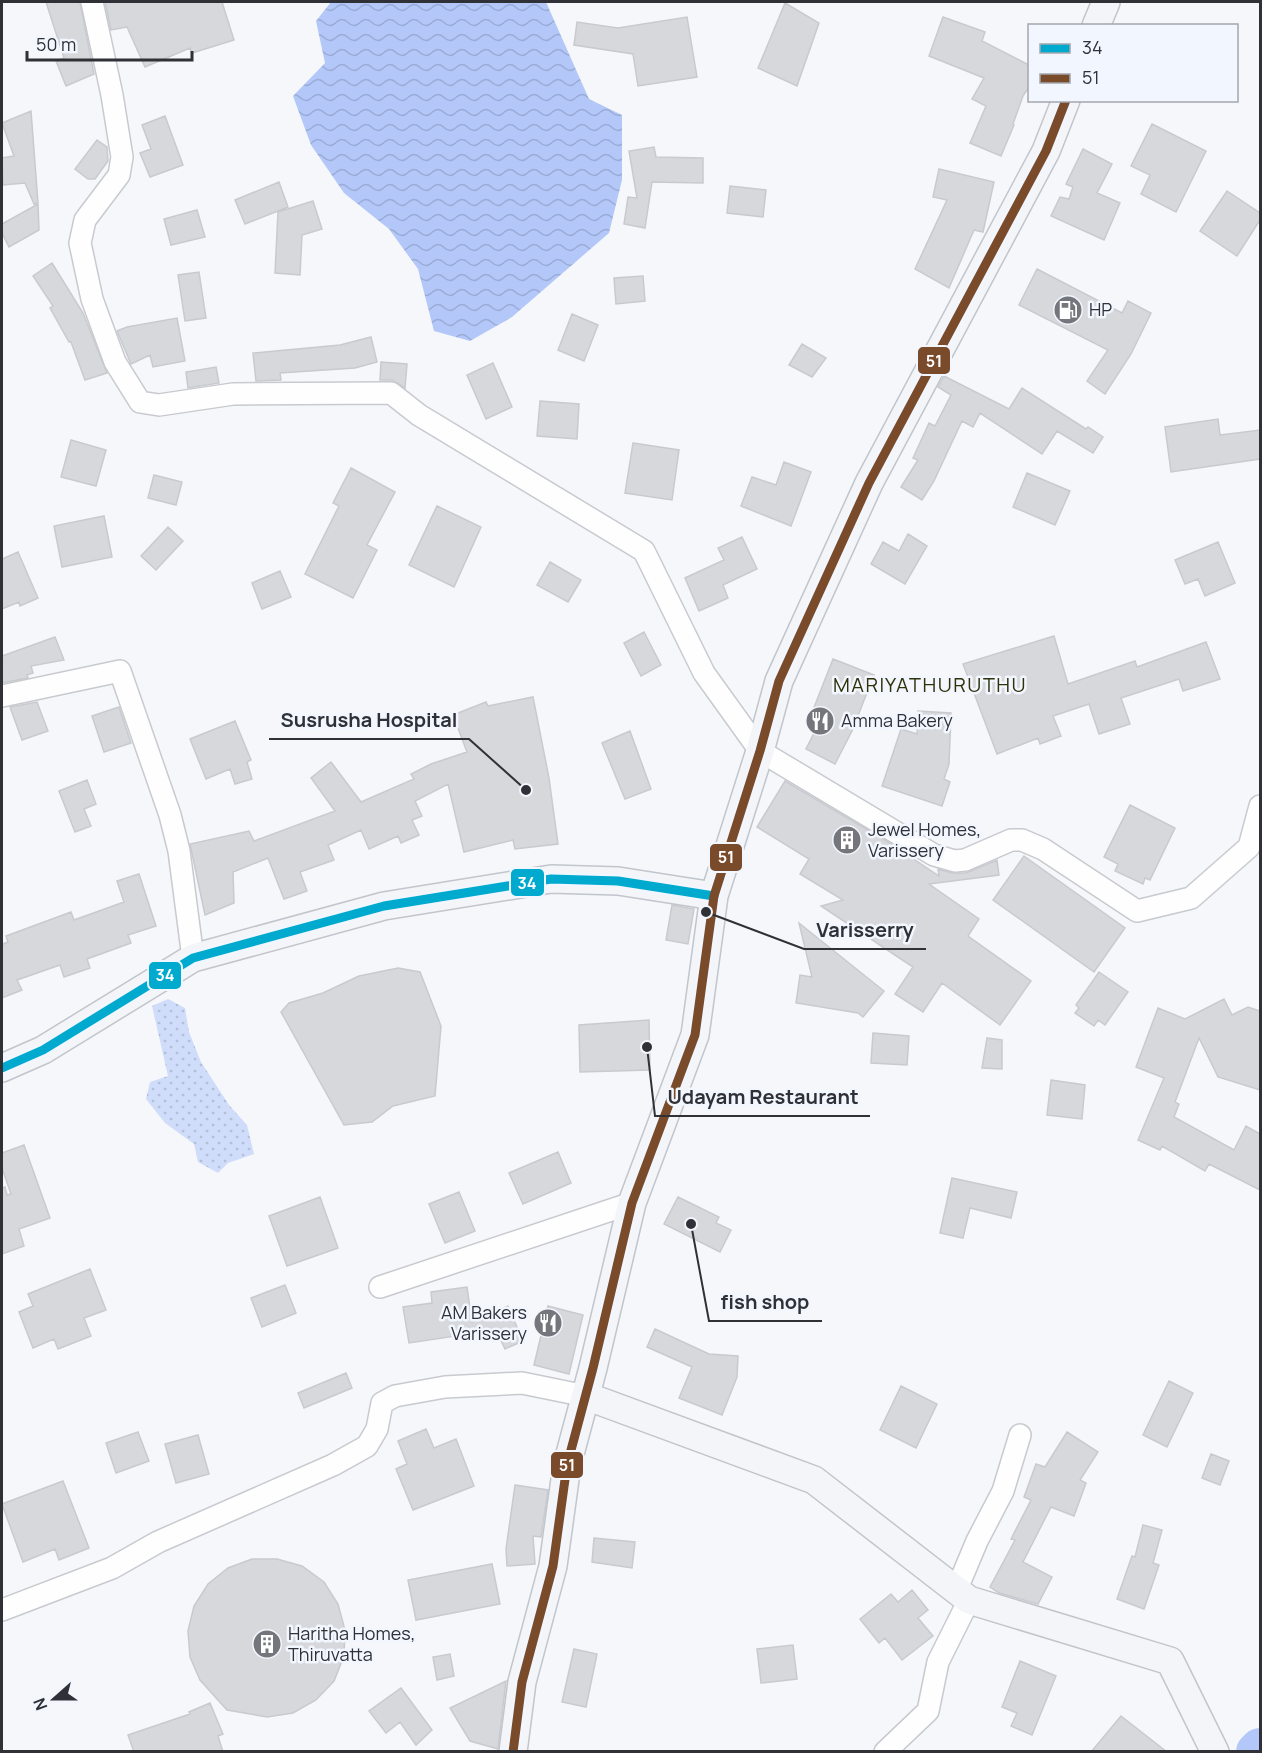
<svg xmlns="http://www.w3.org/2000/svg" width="1262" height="1753" font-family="Manrope,sans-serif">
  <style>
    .green { fill: url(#green-dots) }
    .water { fill: url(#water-waves) }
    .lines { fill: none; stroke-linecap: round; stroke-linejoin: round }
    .river { stroke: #b3c8f9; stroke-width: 40 }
    .building { fill: #d6d8dc; stroke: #c8cacf; stroke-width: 1.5 }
    .minor-casing { stroke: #c8cacf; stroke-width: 24 }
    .major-casing { stroke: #c1c5cc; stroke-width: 30 }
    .minor { stroke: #fefefe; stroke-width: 21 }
    .major { stroke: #f3f5f8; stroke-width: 27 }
    .bus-1-casing { stroke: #f2f6fe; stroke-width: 14 }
    .bus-2-casing { stroke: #f2f6fe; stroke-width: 14 }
    .bus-1 { stroke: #00a9ce; stroke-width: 9 }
    .bus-2 { stroke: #7a4b2a; stroke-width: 9 }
    .labels { text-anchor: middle; stroke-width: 5; stroke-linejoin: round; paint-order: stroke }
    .poi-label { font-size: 18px; fill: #2f3136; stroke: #f2f6fe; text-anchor: start }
    .neighbourhood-label { font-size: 20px; letter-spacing: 1.5px; fill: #2e330a; stroke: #f2f6fe }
    .leader { fill: none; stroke: #2f3136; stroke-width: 2 }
    .callout-dot { fill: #2f3136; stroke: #f2f6fe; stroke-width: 2 }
    .callout-label { font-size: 20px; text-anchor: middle; font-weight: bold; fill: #2f3136; stroke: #f2f6fe; stroke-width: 5; stroke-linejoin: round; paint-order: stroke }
    .line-badge { stroke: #f2f6fe; stroke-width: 2 }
    .badge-label { font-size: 16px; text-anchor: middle; font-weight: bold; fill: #fff }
  </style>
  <defs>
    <pattern id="green-dots" width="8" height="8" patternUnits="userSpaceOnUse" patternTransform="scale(1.5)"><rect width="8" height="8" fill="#d0ddfa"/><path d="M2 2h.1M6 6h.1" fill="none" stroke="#b3bed7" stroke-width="1.8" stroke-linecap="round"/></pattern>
    <pattern id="water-waves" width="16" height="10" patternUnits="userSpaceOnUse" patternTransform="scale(1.5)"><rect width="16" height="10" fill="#b3c8f9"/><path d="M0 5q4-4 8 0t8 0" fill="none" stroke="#9aacd6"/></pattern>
  </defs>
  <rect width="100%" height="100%" fill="#f5f7fb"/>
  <path class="green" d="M168,999l17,9 4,24 12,30 28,43 18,20 7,29 -26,9 -10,10 -20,-11 -4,-18 -29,-21 -19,-24 4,-17 18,-6 -16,-70z"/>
  <path class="water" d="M331,2h215l43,97 33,16v65l-13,53 -97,84 -42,24 -36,-10 -16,-62 -29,-40 -45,-36 -33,-48 -18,-49 32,-33 -9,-42z"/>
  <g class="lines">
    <path class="river" d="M1256,1752l4,-4"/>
  </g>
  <path class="building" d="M46,2h34l14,72 -28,12 -10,-25 8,-3z
    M105,2h117l12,38 -42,13 -2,-5 -45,19 -18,-40 -16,3z
    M785,3l34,20 -22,63 -39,-18z
    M687,17l10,60 -59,9 -5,-32 -59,-9 3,-23 41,6z
    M943,17l42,15 -3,9 47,24v22l-6,9 -10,28 1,1 -13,31 -31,-13 16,-37 -14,-7 12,-21 -55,-22z
    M31,111l7,92 -4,1 -9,-21 -22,2 -1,-27 12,-2 -12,-33z
    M165,116l18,49 -33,12 -10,-24 11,-4 -9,-24z
    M1152,124l54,27 -30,61 -35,-18 9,-19 -19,-9z
    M97,140l10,7 1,14 -13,18h-7l-13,-10z
    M654,147l2,10 47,1v25l-51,-1 -7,46 -21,-4 4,-27 9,1 -8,-47z
    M1083,149l29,15 -15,29 23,10 -16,37 -53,-24 9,-19 9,2 4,-12 -7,-3z
    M939,169l55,13 -11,50 -9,-2 -25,58 -34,-19 32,-69 -14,-3z
    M279,182l9,25 -43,17 -10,-24z
    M730,186l36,4 -3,27 -36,-4z
    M1227,191l33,22v7l-23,36 -37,-25z
    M313,201l9,28 -20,6 -2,40 -25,-2 3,-61z
    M38,204l1,26 -30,17 -7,-14v-9z
    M197,210l8,27 -34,8 -7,-26z
    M52,263l31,50 24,60 -22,7 -14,-38h-2l-19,-34 3,-2 -20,-30z
    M1037,269l85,44 6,-12 23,12 -20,41 -26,40 -18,-13 21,-31 -89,-45z
    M199,272l7,46 -21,3 -7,-46z
    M643,276l2,25 -29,3 -2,-26z
    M572,314l26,11 -14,36 -26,-11z
    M177,318l8,43 -32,6 -3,-12 -19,9 -14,-33 10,-4z
    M371,337l6,25 -22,6 -75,5 1,7 -25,1 -3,-28 87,-8z
    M802,344l24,14 -14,19 -23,-12z
    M381,362l26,2 -2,24 -13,-8h-12z
    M493,363l19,44 -26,12 -19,-44z
    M216,367l3,16 -31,5 -2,-16z
    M944,376l65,33 13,-21 64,41 2,-2 15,10 -10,16 -36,-22 -15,23 -62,-41 -7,14 -11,-6 -28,60 -12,19 -21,-13 17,-27 -5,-2 16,-35 6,3 16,-31 -13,-8z
    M540,401l39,3 -2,35 -40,-3z
    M1218,419l2,16 40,-5v29l-89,13 -6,-45z
    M71,440l35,10 -10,36 -35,-9z
    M633,443l46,7 -7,50 -47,-7z
    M784,462l27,10 -20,54 -50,-20 11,-29 24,8z
    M351,468l44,24 -28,53 10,5 -24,48 -48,-24 34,-68 -6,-3z
    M1027,473l43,18 -15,34 -42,-18z
    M154,475l28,7 -6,23 -28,-7z
    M437,506l44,21 -27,60 -45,-22z
    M104,516l8,41 -50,10 -8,-41z
    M168,527l15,14 -27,29 -15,-14z
    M908,534l19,12 -22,38 -34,-20 12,-22 16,9z
    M742,537l15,32 -34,16 5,13 -29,13 -14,-33 39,-18 -6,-12z
    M1218,542l17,41 -30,13 -7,-17 -13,5 -10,-24z
    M18,552l20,46 -18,8 -1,-4 -17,7v-50z
    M550,562l31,18 -13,22 -31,-17z
    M280,571l11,26 -29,12 -10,-26z
    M644,632l17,33 -20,11 -17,-33z
    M1054,636l14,48 67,-23 2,6 69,-25 14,37 -37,12 -4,-12 -58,19 9,26 -31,10 -10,-30 -36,12 8,20 -21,8 -2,-6 -41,16 -34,-90z
    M55,637l9,23 -33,6 2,7 -6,2 1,3 -26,5v-27z
    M833,659l41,16 -22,56 -17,33 -29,-15 15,-30 -10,-4z
    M533,697l16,81 9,66 -43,5 -2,-9 -49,12 -16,-68 -33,17 7,15 -10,4 7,15 -18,8 -3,-7 -29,13 -8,-19 -33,15 6,15 -34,12 7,19 -23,8 -16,-41 -35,14 1,31 -29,12 -15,-71 59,-13 5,10 81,-30 -24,-33 20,-16 30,40 53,-23 -3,-5 20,-10 36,-12 -14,-37 33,-13 2,4z
    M37,702l11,29 -26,9 -12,-33z
    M119,707l12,36 -27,9 -12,-36z
    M918,711l33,2 -2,51 -5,15 6,3 -8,24 -60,-20 19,-57 16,5z
    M235,721l16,39 -4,2 5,17 -17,5 -5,-15 -24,10 -16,-40z
    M630,731l21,58 -26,10 -23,-56z
    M87,780l9,24 -12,5 7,17 -16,6 -16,-41z
    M785,781l103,61 51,34 -1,-7 14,4h14l31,-13 2,15 -70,9 50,35 -11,17 63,45 -31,44 -58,-42 -19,29 -28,-18 18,-27 -92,-61 22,-6 -43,-26 9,-15 -52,-32z
    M1130,805l45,23 -25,52 -5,-2 -2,6 -28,-13 3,-7 -14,-7z
    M1024,856l101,72 -31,44 -101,-72z
    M139,874l17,52 -28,9 3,8 -44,16 3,9 -26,9 -4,-12 -43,15 5,10 -20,8v-56l1,2 5,-2 -2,-6 65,-24 3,8 50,-18 -7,-21z
    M672,905l22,4 -6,35 -22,-4z
    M799,923l85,68 -21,26 -5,-4 -62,-10 4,-28 12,2z
    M398,968l22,4 21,54 -6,70 -42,10 -21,16 -28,3 -63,-113 8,-9 34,-10 36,-17z
    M1099,972l29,20 -23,33 -7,-5 -4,6 -19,-13 4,-5 -3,-3z
    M1224,999l8,16 16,-8 12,4v79l-42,-13 -19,-39 -24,64 4,2 -5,13 60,33 12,-24 14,8v56l-51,-26 -4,7 -43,-25 -2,4 -22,-10 26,-62 -28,-11 22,-59 27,11z
    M649,1020l1,50 -70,2 -1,-47z
    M873,1033l36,3 -2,29 -36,-2z
    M987,1038l15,2v29l-20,-1z
    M1051,1080l34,5 -3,34 -35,-4z
    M24,1145l26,73 -31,11 5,17 -22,8v-66l3,-1 2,8 4,-1 -9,-26v-15z
    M558,1152l13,31 -48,21 -14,-31z
    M952,1178l65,14 -6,26 -41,-10 -7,30 -23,-5z
    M459,1192l16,39 -30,12 -16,-39z
    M320,1197l18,51 -51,18 -18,-50z
    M678,1197l41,20 -3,6 15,7 -11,22 -56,-28z
    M90,1269l16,41 -22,8 7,18 -33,13 -4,-10 -21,9 -14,-36 14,-6 -5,-12z
    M285,1285l11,28 -34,14 -11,-29z
    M467,1287l5,35 36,-16 15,35 -18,8 -9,-19 -87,13 -6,-36 29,-4 -1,-11z
    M548,1306l35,9 -14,59 -35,-9z
    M655,1329l54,25 29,2 -1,21 -15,38 -43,-17 13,-31 -45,-20z
    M346,1373l6,15 -48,20 -6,-15z
    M1169,1381l24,12 -26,54 -24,-12z
    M901,1386l36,18 -21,44 -36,-18z
    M426,1429l8,19 22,-9 18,47 -61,24 -17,-41 11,-5 -9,-23z
    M138,1432l11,29 -33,12 -10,-30z
    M1067,1432l31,20 -18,28 6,3 -12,33 -23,-9 -28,55 29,15 -14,27 -39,-11 -9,-6 25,-47 -4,-1 20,-39 -7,-3 12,-33 9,3z
    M198,1435l11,39 -33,9 -11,-39z
    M1211,1454l18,7 -9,24 -18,-7z
    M63,1481l26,67 -30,12 -4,-11 -32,13 -21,-58z
    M515,1485l33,5 -7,47 -8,-1 2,28 -28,2 -1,-17z
    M1143,1525l19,5 -9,33 6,2 -15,44 -27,-10 15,-43 3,1z
    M594,1538l41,4 -3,26 -40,-6z
    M252,1559h25l25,7 22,16 14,22 7,26 -1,26 -10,25 -18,19 -23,13 -26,4 -40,-7 -27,-30 -10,-23 -2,-26 6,-25 14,-22 20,-16z
    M492,1564l8,40 -84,16 -8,-40z
    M912,1590l16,20 -10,8 15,18 -31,24 -17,-22 -6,5 -19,-24 31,-25 7,8z
    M793,1645l4,34 -36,4 -4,-34z
    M574,1649l23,5 -11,53 -24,-5z
    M450,1654l4,22 -17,4 -4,-23z
    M1020,1661l36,15 -24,59 -21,-9 6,-13 -15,-6z
    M506,1681l-8,68 -28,-8 -20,-33z
    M401,1688l31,42 -16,15 -16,-23 -14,11 -17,-22z
    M210,1703l13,31 -5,2 5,16h-89l-6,-17 62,-21 -1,-2z
    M1121,1716l46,36h-76z"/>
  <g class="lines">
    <g class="minor-casing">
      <path id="minor" d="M92,2l20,93 10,62 -3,18 -34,45 -5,23 12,56 23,63 25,40 19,3 74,-11 158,-1 28,22 225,136 60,122 56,78 174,104 21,6 10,-1 46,-20h11l21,9 94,62 54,-13 58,-51 11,-41
        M2,696l118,-25 50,144 9,36 14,107
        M380,1287l252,-84
        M956,1591l21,-50 26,-50 17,-56
        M2,1610l110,-42 46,-26 175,-77 34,-19 10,-17 5,-26 13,-7 50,-9 77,-4 64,13
        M885,1752l43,-41 10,-49 31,-62"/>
    </g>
    <g class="major-casing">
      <path id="major" d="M1096,26l10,-24
        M2,1068l41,-18 150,-92 191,-52 167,-27 67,2 96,15
        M586,1396l228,84 155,120 201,61 45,91
        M513,1752l9,-70 31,-116 14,-101 26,-97 39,-165 63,-168 19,-139 46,-145 19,-70 90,-198 177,-332 20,-51"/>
    </g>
    <use href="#minor" class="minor"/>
    <use href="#major" class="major"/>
    <g class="bus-1-casing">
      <path id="bus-1" d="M2,1068l41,-18 150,-92 191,-52 167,-27 67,2 96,15"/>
    </g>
    <g class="bus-2-casing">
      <path id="bus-2" d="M513,1752l9,-70 31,-116 14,-101 26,-97 39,-165 63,-168 19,-139 46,-145 19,-70 90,-198 177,-332 20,-51"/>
    </g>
    <use href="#bus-1" class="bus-1"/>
    <use href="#bus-2" class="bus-2"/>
  </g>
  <defs>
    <g id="fuel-disc" transform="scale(1.5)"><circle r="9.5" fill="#74767b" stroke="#f2f6fe"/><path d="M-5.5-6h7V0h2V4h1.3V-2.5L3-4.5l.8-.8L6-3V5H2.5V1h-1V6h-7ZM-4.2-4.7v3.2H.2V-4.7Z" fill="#fff"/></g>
    <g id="restaurant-disc" transform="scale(1.5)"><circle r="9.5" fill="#74767b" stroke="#f2f6fe"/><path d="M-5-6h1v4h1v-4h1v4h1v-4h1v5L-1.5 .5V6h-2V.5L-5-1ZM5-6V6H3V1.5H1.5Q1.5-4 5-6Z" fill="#fff"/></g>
    <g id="building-disc" transform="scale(1.5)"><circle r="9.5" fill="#74767b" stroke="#f2f6fe"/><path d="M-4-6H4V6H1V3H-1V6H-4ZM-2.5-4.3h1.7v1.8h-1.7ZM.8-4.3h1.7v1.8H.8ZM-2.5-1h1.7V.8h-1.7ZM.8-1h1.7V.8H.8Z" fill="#fff"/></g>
  </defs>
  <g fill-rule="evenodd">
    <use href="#fuel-disc" x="1068" y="310"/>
    <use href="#restaurant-disc" x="820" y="721"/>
    <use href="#building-disc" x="847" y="840"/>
    <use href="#restaurant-disc" x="548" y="1323"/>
    <use href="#building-disc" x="267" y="1644"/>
  </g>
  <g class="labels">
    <g class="poi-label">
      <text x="1089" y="316">HP</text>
      <text x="841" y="727">Amma Bakery</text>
      <text x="868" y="836">Jewel Homes,<tspan x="868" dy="21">Varissery</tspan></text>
      <text x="527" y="1319" text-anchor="end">AM Bakers<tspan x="527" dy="21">Varissery</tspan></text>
      <text x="288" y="1640">Haritha Homes,<tspan x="288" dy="21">Thiruvatta</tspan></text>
    </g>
    <g class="neighbourhood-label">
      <text x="930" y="692">MARIYATHURUTHU</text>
    </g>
  </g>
  <path class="leader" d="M526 790L469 739H269M706 912L804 949H926M647 1047L655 1116H870M691 1224L709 1321H822"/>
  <g class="callout-dot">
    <circle cx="526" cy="790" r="6"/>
    <circle cx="706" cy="912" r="6"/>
    <circle cx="647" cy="1047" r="6"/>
    <circle cx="691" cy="1224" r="6"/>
  </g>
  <g class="callout-label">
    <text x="369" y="727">Susrusha Hospital</text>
    <text x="865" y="937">Varisserry</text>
    <text x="763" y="1104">Udayam Restaurant</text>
    <text x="765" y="1309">fish shop</text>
  </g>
  <g class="line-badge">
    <rect x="917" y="346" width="34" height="29" rx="6" fill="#7a4b2a"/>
    <rect x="709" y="843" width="34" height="29" rx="6" fill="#7a4b2a"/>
    <rect x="510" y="868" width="35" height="29" rx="6" fill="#00a9ce"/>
    <rect x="148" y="961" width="34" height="29" rx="6" fill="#00a9ce"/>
    <rect x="550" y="1451" width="34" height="28" rx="6" fill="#7a4b2a"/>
  </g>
  <g class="badge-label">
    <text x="934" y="367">51</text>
    <text x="726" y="863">51</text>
    <text x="527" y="889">34</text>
    <text x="165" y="981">34</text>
    <text x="567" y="1471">51</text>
  </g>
  <rect width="1262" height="1753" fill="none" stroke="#2f3136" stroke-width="6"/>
  <rect x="1028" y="24" width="210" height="78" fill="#f2f6fe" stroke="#a4a7ae" stroke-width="1.5"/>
  <rect x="1040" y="44" width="30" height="9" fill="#00a9ce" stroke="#a4a7ae" stroke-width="1.5"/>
  <text x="1082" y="54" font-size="18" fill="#2f3136">34</text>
  <rect x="1040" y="74" width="30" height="9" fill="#7a4b2a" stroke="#a4a7ae" stroke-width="1.5"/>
  <text x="1082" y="84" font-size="18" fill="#2f3136">51</text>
  <g transform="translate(54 1699) rotate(249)" stroke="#f2f6fe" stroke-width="4.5" paint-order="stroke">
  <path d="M0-4.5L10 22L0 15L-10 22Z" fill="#2f3136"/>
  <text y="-9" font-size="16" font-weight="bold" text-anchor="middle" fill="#2f3136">N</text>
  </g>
  <path d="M27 51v9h165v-9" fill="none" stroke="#2f3136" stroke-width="3"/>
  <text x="36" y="51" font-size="18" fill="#2f3136" stroke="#f2f6fe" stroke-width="4.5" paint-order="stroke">50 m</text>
</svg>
